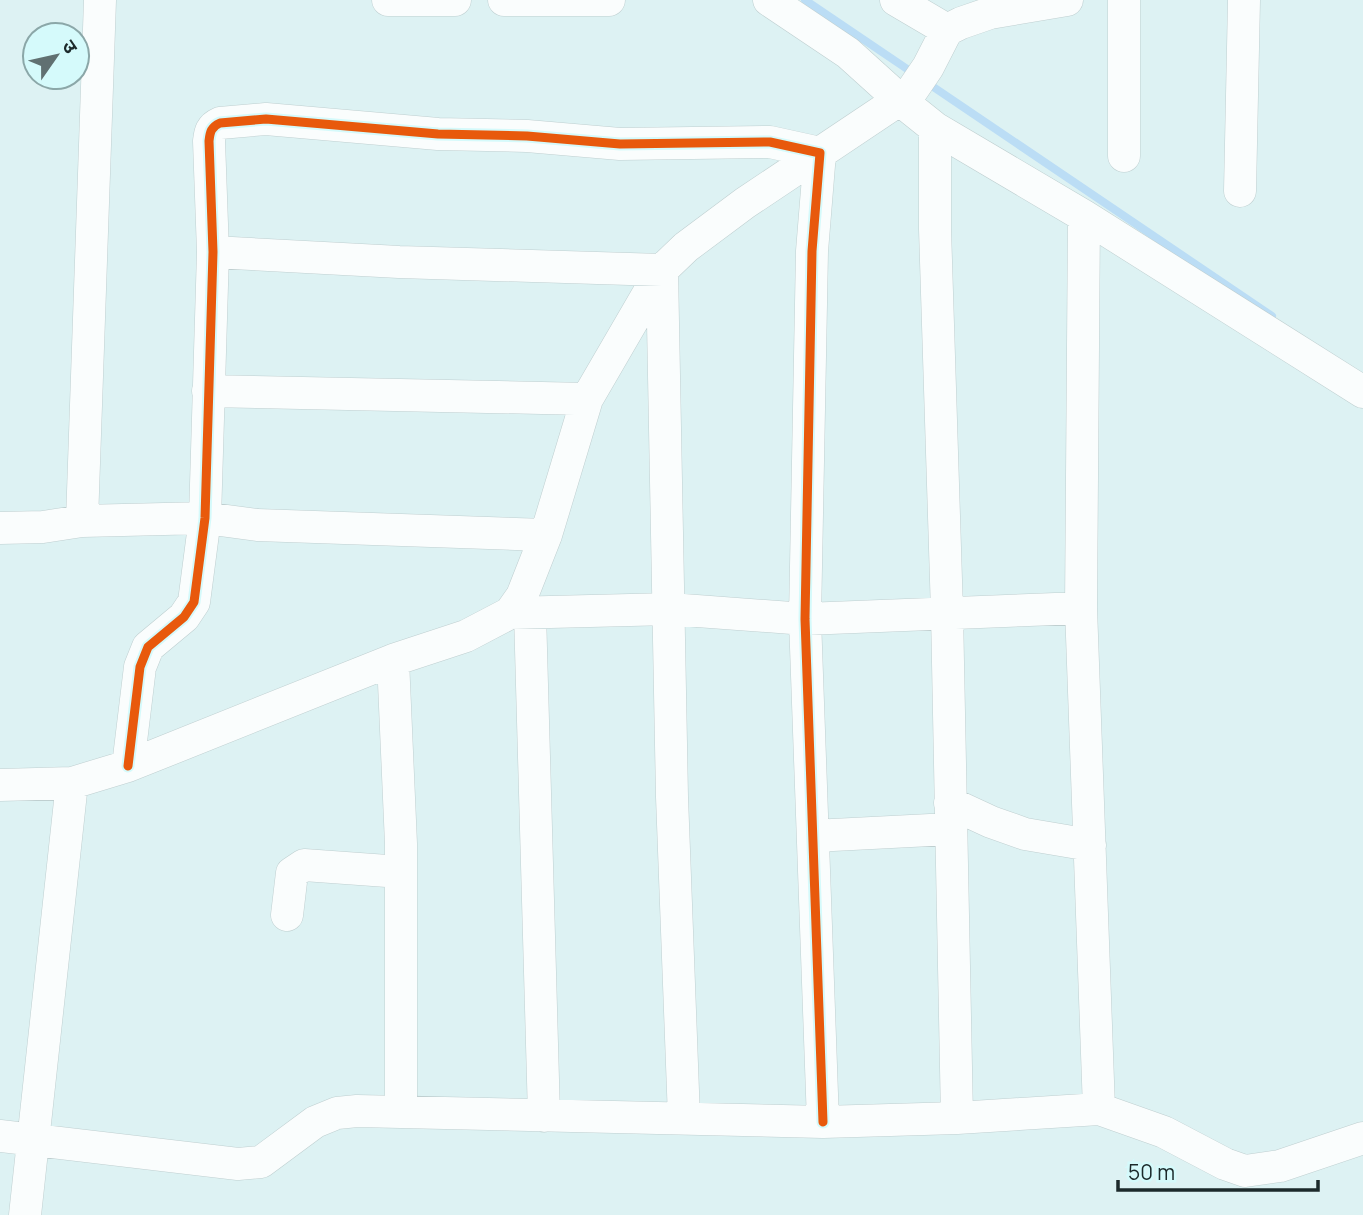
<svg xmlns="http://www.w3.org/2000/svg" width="1363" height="1215" font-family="Manrope,'Noto Sans Devanagari',sans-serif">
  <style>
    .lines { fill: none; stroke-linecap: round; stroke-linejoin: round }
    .stream { stroke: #bbddf5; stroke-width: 8 }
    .minor-casing { stroke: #bfcfd0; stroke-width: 33 }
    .minor { stroke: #fafdfd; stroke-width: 32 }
    .cycleway-casing { stroke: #d5fafb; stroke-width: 13 }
    .cycleway { stroke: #e8590c; stroke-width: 9 }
  </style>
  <rect width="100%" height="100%" fill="#ddf2f3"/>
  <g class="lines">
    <path class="stream" d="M805,0l111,75
      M926,82l346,234"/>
    <g class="minor-casing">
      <path id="minor" d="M388,0h67
        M504,0h105
        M769,0l79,53 52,47 35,28 149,88 279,176
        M896,0l51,30
        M935,128v101l12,383 10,506
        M1124,156v-156
        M1240,191l4,-191
        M1084,216l-3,392 18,501
        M213,252l186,10 263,8 10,527 12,321
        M208,391l379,8
        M82,521l18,-521
        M0,528l43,-1 39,-6 123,-3 52,7 289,10
        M510,613l160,-4 135,10 276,-11
        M530,613l14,503
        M393,660l8,184v268
        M128,766l12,-99 8,-20 36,-30 10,-15 11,-84 8,-266 -4,-111c1,-9 2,-14 11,-18l46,-4 172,15 89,2 93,8 150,-2 50,11 -8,98 -7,368 18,503
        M0,785l72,-2 56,-17 265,-106 73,-24 44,-23 12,-17 24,-61 41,-136 75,-129 24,-23 59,-44 166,-111 17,-25 19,-37 14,-7 29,-10 77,-13
        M950,803l41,19 34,12 65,11
        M813,836l137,-7
        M287,915l5,-42 12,-8 97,7
        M0,1136l238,28 23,-2 54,-40 22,-9 20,-2 466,11 134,-4 142,-9 65,23 61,32 20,7 35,-5 83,-28
        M25,1215l47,-432"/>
    </g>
    <use href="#minor" class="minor"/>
    <g class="cycleway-casing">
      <path id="cycleway" d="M128,766l12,-99 8,-20 36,-30 10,-15 11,-84 8,-266 -4,-111c1,-9 2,-14 11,-18l46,-4 172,15 89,2 93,8 150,-2 50,11 -8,98 -7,368 18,503"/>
    </g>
    <use href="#cycleway" class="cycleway"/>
  </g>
  <g transform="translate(56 56) rotate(56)"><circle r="33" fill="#d5fafb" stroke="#8ba7a8" stroke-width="2"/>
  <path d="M0-5L12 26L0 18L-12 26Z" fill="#607071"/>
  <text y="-10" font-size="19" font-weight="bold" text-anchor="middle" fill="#1c2a2b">उ</text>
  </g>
  <path d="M1118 1180v10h200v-10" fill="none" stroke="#1c2a2b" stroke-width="3.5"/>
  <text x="1128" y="1180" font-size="21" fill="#1c2a2b" stroke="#d5fafb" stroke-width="5" paint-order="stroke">50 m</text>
</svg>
